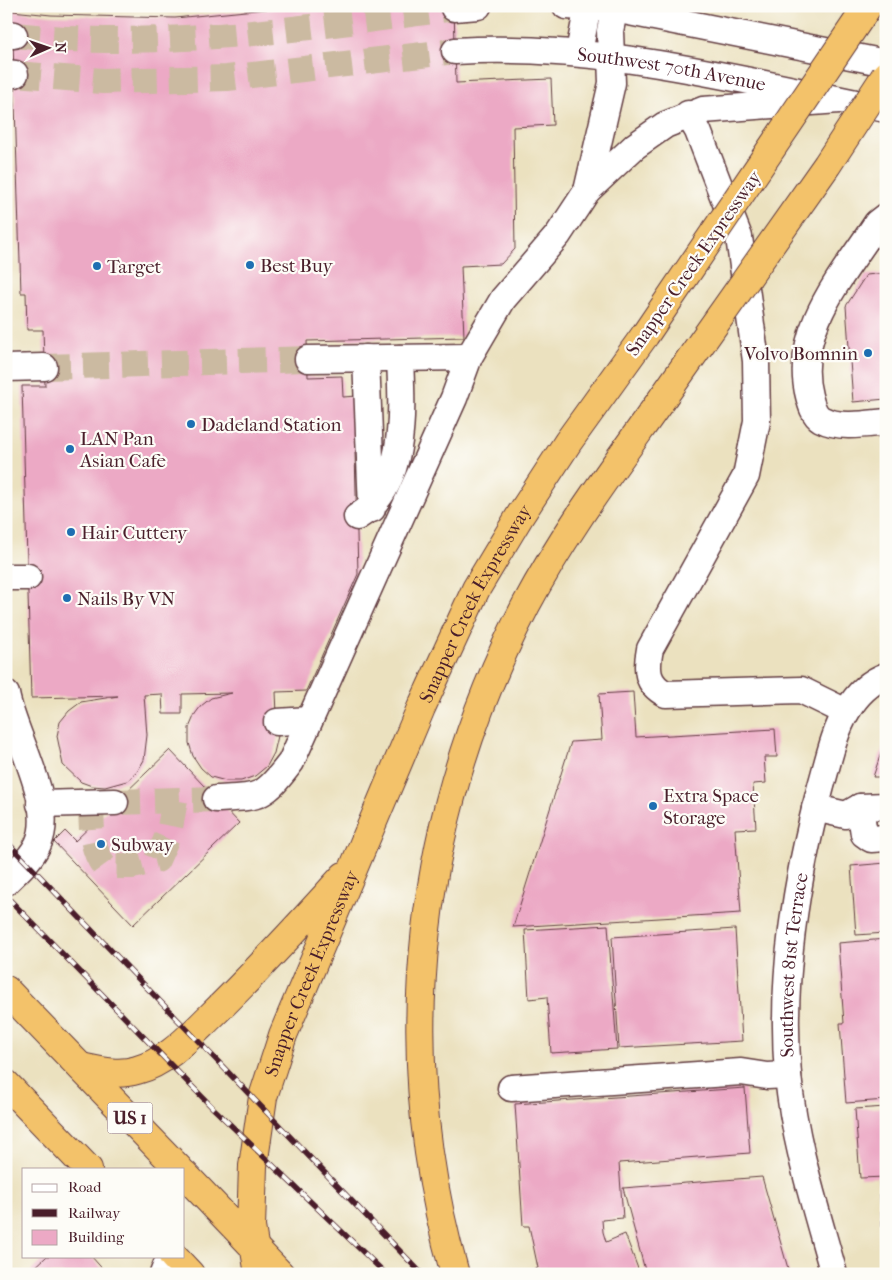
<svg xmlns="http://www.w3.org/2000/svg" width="892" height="1280" font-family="'IM FELL French Canon',serif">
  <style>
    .building { fill: #eca9c5 }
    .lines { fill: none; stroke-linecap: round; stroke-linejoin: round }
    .minor-tunnel { stroke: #cbbaa1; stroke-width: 26; stroke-dasharray: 26 13; stroke-linecap: butt }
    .minor-casing { stroke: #623c41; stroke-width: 29 }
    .highway-casing { stroke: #623c41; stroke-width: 30 }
    .minor { stroke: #fff; stroke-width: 26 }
    .highway { stroke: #f3c26a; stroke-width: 28 }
    .rail-casing { stroke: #4a1f2b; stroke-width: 5.5 }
    .rail { stroke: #fdfcf7; stroke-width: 4; stroke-dasharray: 11; stroke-linecap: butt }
    .highway-bridge-casing { stroke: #623c41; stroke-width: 30; stroke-linecap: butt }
    .highway-bridge { stroke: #f3c26a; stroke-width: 28 }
    .poi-dot { fill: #1f6fb2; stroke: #fdfcf7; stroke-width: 2 }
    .labels { text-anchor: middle; stroke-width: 4.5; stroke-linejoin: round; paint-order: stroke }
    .shield { fill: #fdfcf7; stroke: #806168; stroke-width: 1 }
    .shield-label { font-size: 18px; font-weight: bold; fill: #4a1f2b }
    .street-label { font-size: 19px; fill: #4a1f2b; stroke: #fdfcf7 }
    .poi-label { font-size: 19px; fill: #4a1f2b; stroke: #fdfcf7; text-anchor: start }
  </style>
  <rect width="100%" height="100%" fill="#fdfcf7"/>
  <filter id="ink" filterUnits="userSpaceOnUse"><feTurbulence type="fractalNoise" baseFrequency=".02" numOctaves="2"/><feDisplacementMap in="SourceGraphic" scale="10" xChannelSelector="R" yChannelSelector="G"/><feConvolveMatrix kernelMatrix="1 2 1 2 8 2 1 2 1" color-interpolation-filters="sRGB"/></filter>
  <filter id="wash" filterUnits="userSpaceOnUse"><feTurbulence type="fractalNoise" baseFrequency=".0096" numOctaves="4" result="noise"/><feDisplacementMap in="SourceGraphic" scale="20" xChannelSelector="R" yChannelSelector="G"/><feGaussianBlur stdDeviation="1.12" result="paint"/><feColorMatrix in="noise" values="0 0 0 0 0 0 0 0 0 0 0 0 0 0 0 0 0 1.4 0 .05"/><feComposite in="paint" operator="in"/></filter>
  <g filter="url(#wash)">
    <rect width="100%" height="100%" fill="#ebe1bf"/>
    <g id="blocks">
      <path class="building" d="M296,6h158l2,77 95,-4 2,46 -40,2 2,122 -14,15 -40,2 3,71 -157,4 1,36 34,-1 1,21 14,-1 2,56h-4l3,122 -52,117 -30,1 2,44 -4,17 -7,13 -12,10 -14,5h-15l-15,-4 -10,-9 -8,-12 -4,-13v-15l6,-14 6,-8 10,-8 21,-5 -50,1v20h-19l-1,-20 -18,1 3,40 -3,25 -7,12 -10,9 -22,6 -13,-1 -11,-4 -18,-17 -6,-29 3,-14 9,-11 12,-9 37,-6 -87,2 -9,-312h23l-2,-56h-16l-1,-37h-5l-9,-282 39,4 124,3z
        M886,273v126l-33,3 -7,-96 20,-31z
        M633,692l3,45 139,-8 2,28h-13l2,26 -13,1 3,44 -21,1 6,84 -228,14 58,-185 31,-2 -3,-46z
        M885,741l1,36h-13z
        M170,750l69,73 -106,102 -79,-83 11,-11 10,10z
        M886,863v70l-30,2 -5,-69z
        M608,925l9,124 -66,4 -4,-56 -18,2 -4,-69z
        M735,929l7,112 -123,7 -7,-111z
        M886,939v161l-40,3 -6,-80h4l-6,-80z
        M745,1088l5,65 -131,10 4,55 -21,2 1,12 3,10 19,-8 15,40h-105l-2,-4 5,-2 -9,-42h-6l-8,-122z
        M886,1107v70l-26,1 -5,-69z
        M762,1177l27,95 -28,2h-115l-23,-86z
        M879,1182h7v81h-2z
        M47,1256h44l16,18h-79z"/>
    </g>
  </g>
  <g filter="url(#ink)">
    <use href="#blocks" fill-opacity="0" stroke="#623c41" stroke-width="1"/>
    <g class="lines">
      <path class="minor-tunnel" d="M14,35c148,15 294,-7 440,-27
        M15,74l88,7 124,-3 228,-27
        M44,367l264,-8
        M115,802l101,-3
        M91,803c1,22 -1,44 13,63h29l24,-6 12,-27 6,-33"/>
      <g class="minor-casing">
        <g id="minor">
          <path d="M566,6l48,3 272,54"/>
          <path d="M454,8l24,-2"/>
          <path d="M6,34l8,1"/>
          <path id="s1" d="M455,51c147,-9 288,30 431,58"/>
          <path d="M579,52l9,-46"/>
          <path d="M6,73l9,1"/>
          <path d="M688,114l10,17 41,106 17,124 1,60 -11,55 -96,173c-4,20 -4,35 16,45l135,-4 45,22"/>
          <path d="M587,191l25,-108 -2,-52 5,-25"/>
          <path d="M886,216l-9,7c-33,51 -85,108 -68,173 2,8 5,19 12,23 19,10 45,5 65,3"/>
          <path d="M366,358l6,151"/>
          <path d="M308,359l161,-2"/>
          <path d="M6,368l38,-1"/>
          <path d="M357,517c51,-30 45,-108 43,-159"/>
          <path d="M6,577h22"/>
          <path d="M6,694c7,41 51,110 32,150 -7,15 -21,27 -32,38"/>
          <path d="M277,722l32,-2"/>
          <path d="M216,799c44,-2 47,0 75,-37l163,-364 15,-41 34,-58 55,-64 29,-44 48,-45 30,-21 38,-15 136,-10"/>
          <path d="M40,804l75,-2"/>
          <path d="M860,807l4,27 7,5 15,-1"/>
          <path d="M815,808l31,7 14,-8 26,-1"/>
          <path d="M511,1088l230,-16 26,4 21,-1"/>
          <path d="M163,1274l7,-18"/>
          <path id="s2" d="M834,1274c-18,-65 -40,-132 -46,-199 -8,-98 8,-195 33,-289 7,-24 13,-54 26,-75 9,-15 22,-29 39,-35"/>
        </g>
      </g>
      <g class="highway-casing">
        <g id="highway">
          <path d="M6,990l173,179"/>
          <path d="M81,1067c19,4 37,9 56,3 30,-8 52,-33 73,-53 47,-45 90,-93 134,-141"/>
          <path d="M6,1084l82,85"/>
          <path d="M184,1174l96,100"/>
          <path d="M173,1256l17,18"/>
          <path id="s3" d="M259,1274l-8,-47 2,-61 10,-69 20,-62 138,-327 55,-119 45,-75 47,-72 77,-107"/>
          <path d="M455,1274c-65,-227 -37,-461 71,-669 39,-74 90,-141 138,-209"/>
        </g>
      </g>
      <use href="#minor" class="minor"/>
      <use href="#highway" class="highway"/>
      <g class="rail-casing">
        <path id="rail" d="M6,841l416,433
          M6,896l207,212 173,166"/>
      </g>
      <use href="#rail" class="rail"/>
      <g class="highway-bridge-casing">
        <path id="highway-bridge" d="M645,335l223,-329
          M664,396l163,-231 59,-90"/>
      </g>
      <use href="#highway-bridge" class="highway-bridge"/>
    </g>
  </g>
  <g class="poi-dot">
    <circle cx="250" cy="265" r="5"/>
    <circle cx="97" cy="266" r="5"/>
    <circle cx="868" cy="353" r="5"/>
    <circle cx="191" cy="424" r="5"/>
    <circle cx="70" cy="449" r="5"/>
    <circle cx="71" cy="532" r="5"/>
    <circle cx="67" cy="598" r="5"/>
    <circle cx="653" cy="806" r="5"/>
    <circle cx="101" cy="844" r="5"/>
  </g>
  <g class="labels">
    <rect class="shield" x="107.5" y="1102.5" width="45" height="31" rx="4"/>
    <g class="shield-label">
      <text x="130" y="1124">US 1</text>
    </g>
    <g class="street-label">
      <text dy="7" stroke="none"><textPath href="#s1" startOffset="218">Southwest 70th Avenue</textPath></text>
      <text transform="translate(693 263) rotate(-55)" y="7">Snapper Creek Expressway</text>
      <text dy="7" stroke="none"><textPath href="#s3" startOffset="716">Snapper Creek Expressway</textPath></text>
      <text dy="7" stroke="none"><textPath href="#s2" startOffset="315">Southwest 81st Terrace</textPath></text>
      <text dy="7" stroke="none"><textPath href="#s3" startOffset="311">Snapper Creek Expressway</textPath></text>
    </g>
    <g class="poi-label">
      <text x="260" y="272">Best Buy</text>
      <text x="107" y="273">Target</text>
      <text x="858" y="360" text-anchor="end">Volvo Bomnin</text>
      <text x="201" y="431">Dadeland Station</text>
      <text x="80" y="445">LAN Pan<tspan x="80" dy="22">Asian Cafe</tspan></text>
      <text x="81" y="539">Hair Cuttery</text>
      <text x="77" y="605">Nails By VN</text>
      <text x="663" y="802">Extra Space<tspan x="663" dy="22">Storage</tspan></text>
      <text x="111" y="851">Subway</text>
    </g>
  </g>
  <rect width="892" height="1280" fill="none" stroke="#fdfcf7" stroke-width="25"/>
  <rect x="22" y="1168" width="162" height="90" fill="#fdfcf7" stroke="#b5a4a5"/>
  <rect x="32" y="1184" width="25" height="8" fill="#ffffff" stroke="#b5a4a5"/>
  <text x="68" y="1192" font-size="15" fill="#4a1f2b">Road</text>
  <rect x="32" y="1209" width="25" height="8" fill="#4a1f2b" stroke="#b5a4a5"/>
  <text x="68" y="1218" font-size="15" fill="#4a1f2b">Railway</text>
  <rect x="32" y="1230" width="25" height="15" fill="#eca9c5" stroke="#b5a4a5"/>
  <text x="68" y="1242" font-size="15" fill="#4a1f2b">Building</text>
  <g transform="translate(48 48) rotate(88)" stroke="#fdfcf7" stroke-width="4" paint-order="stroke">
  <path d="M0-4L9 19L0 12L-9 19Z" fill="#4a1f2b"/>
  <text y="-8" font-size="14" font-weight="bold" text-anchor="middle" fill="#4a1f2b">N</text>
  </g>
</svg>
